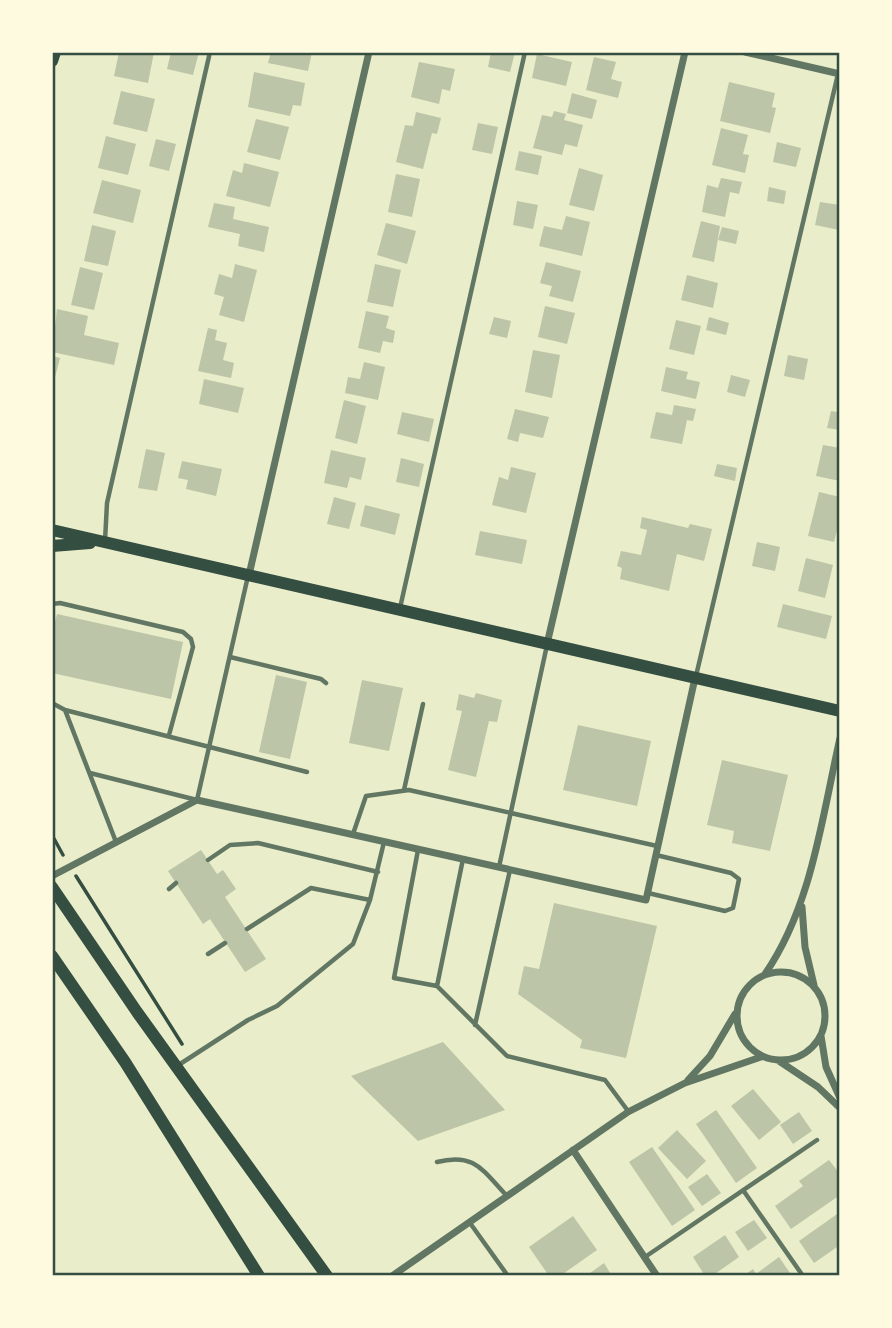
<svg xmlns="http://www.w3.org/2000/svg" width="892" height="1328" font-family="Manrope,sans-serif">
  <style>
    .building { fill: #bcc5a7 }
    .lines { fill: none; stroke-linecap: round; stroke-linejoin: round }
    .path { stroke: #344e41; stroke-width: 3.5 }
    .service { stroke: #617663; stroke-width: 4.5 }
    .minor { stroke: #617663; stroke-width: 7 }
    .secondary { stroke: #344e41; stroke-width: 12 }
    .neatline { fill: none; stroke: #344e41; stroke-width: 2.5 }
  </style>
  <rect width="100%" height="100%" fill="#e9edc9"/>
  <path class="building" d="M119,52h35l-6,31 -34,-7z
    M171,52h28l-6,23 -26,-6z
    M271,52h41l-4,19 -40,-8z
    M491,52h24l-5,20 -22,-5z
    M537,54l35,8 -6,24 -34,-8z
    M594,57l22,5 -5,17 11,3 -4,16 -32,-8z
    M419,62l36,7 -5,22 -8,-2 -3,15 -28,-7z
    M254,72l51,11 -4,23 -8,-1 -3,11 -42,-9z
    M729,82l46,11 -3,14 4,1 -6,25 -50,-12z
    M121,91l34,8 -8,33 -34,-8z
    M572,93l25,7 -5,19 -25,-6z
    M554,111l12,3 -2,6 19,5 -6,22 -12,-3 -3,11 -29,-7 9,-33 10,2z
    M416,112l25,6 -4,16 -5,-1 -9,36 -27,-7 9,-37 8,1z
    M256,119l33,8 -9,33 -33,-8z
    M478,123l20,4 -6,27 -20,-4z
    M721,128l27,7 -5,19 6,1 -4,18 -33,-8z
    M106,136l30,8 -8,31 -30,-7z
    M156,139l20,5 -7,27 -20,-5z
    M777,142l24,6 -5,19 -23,-5z
    M519,151l23,5 -4,19 -23,-5z
    M244,163l35,9 -9,35 -44,-11 7,-26 9,3z
    M579,168l24,7 -9,36 -25,-6z
    M396,174l24,5 -8,38 -24,-5z
    M721,178l21,4 -3,12 -9,-2 -5,25 -23,-5 5,-27 11,3z
    M102,180l39,10 -8,33 -40,-10z
    M769,187l17,4 -2,13 -17,-3z
    M517,201l21,4 -5,24 -20,-4z
    M820,202l20,3 -1,25 -24,-5z
    M214,203l21,4 -2,12 36,8 -5,25 -26,-6 2,-12 -32,-7z
    M566,216l24,6 -8,34 -43,-10 5,-20 18,4z
    M701,221l19,5 -6,36 -22,-5z
    M386,223l30,8 -9,33 -30,-9z
    M92,225l24,6 -8,35 -24,-5z
    M722,227l17,4 -3,13 -18,-4z
    M546,262l35,9 -8,31 -24,-6 3,-10 -12,-3z
    M235,264l22,6 -13,52 -25,-7 5,-18 -10,-3 5,-20 13,4z
    M375,264l26,6 -8,37 -26,-5z
    M80,267l23,6 -9,37 -23,-5z
    M687,275l31,8 -5,25 -32,-8z
    M545,306l30,7 -8,31 -29,-7z
    M57,309l31,7 -4,19 35,8 -5,22 -62,-13z
    M366,311l23,5 -3,12 9,3 -2,12 -10,-2 -3,12 -22,-5z
    M494,317l17,4 -4,17 -18,-4z
    M709,317l20,6 -3,12 -20,-5z
    M676,320l25,6 -7,29 -25,-6z
    M208,328l9,2 -2,10 12,3 -4,17 11,3 -3,15 -33,-7z
    M533,350l27,5 -8,43 -27,-6z
    M788,355l20,4 -4,21 -20,-4z
    M52,356l8,2 -7,27h-1z
    M364,362l21,5 -7,33 -33,-7 3,-16 12,2z
    M666,367l22,5 -2,7 14,3 -4,17 -35,-8z
    M731,375l19,5 -5,17 -18,-5z
    M204,379l40,9 -6,25 -39,-9z
    M344,400l22,6 -9,38 -22,-6z
    M674,405l22,4 -3,12 -6,-1 -5,24 -32,-6 6,-26 16,3z
    M838,405h2v25l-13,-2 4,-17 6,1z
    M515,409l34,8 -6,21 -23,-5 -2,9 -11,-3z
    M402,412l32,7 -5,23 -32,-8z
    M823,445l17,3v33l-24,-5z
    M146,449l19,4 -8,38 -19,-3z
    M331,450l35,8 -5,22 -11,-3 -3,11 -23,-5z
    M401,458l23,6 -5,23 -23,-5z
    M182,461l40,8 -6,27 -30,-7 2,-9 -10,-2z
    M717,464l20,4 -2,13 -21,-5z
    M511,467l25,6 -10,40 -34,-8 7,-28 9,3z
    M819,492l21,5v21l-6,24 -26,-6z
    M334,497l22,6 -7,26 -22,-5z
    M365,505l35,9 -5,21 -35,-9z
    M642,517l46,11 2,-4 22,5 -8,32 -27,-7 -8,37 -49,-12 2,-11 -5,-2 4,-15 20,4 6,-25 -7,-2z
    M480,531l47,9 -5,24 -47,-9z
    M757,542l23,5 -5,24 -23,-5z
    M806,558l27,7 -8,33 -27,-7z
    M783,604l49,12 -6,23 -49,-12z
    M57,614l126,28 -12,57 -119,-26v-40z
    M276,675l31,7 -17,77 -31,-7z
    M362,680l41,8 -14,63 -40,-8z
    M476,693l26,7 -5,22 -8,-1 -13,56 -28,-7 14,-59 -6,-1 3,-16 15,4z
    M578,725l73,16 -14,65 -74,-16z
    M722,760l66,15 -18,76 -38,-8 2,-12 -27,-6z
    M201,850l16,24 6,-4 13,19 -11,8 41,62 -21,13 -35,-53 -7,5 -35,-53z
    M554,903l103,23 -31,132 -46,-10 2,-8 -64,-46 6,-28 15,3z
    M443,1042l62,68 -87,31 -67,-65z
    M753,1089l28,33 -22,18 -28,-34z
    M716,1110l41,58 -21,15 -40,-59z
    M799,1112l13,19 -19,13 -13,-19z
    M677,1130l29,31 -19,18 -29,-31z
    M652,1147l43,63 -23,16 -43,-64z
    M829,1160l11,14v21l-49,34 -16,-23 28,-20 -4,-5z
    M707,1174l14,19 -19,13 -14,-19z
    M840,1212v33l-26,18 -15,-22z
    M573,1216l24,34 -37,26h-11l-20,-29z
    M754,1220l13,18 -19,13 -13,-19z
    M725,1235l14,22 -27,19h-7l-12,-19z
    M779,1257l13,19h-49l10,-7 3,5z
    M604,1263l8,13h-26z"/>
  <g class="lines">
    <path class="path" d="M52,835l11,20
      M76,876l106,168"/>
    <path class="service" d="M105,541l2,-38 103,-451
      M52,604l8,-1 123,29 8,7 2,8 -24,88
      M400,608l125,-556
      M230,657l91,22 5,4
      M696,676l142,-602
      M52,703l13,7
      M90,773l107,27 51,-224
      M404,790l19,-86
      M353,834l13,-38 43,-6 248,56
      M116,842l-51,-132 242,62
      M418,850l-24,128 43,8 70,70 98,24 23,31
      M208,860l22,-15 28,-2 120,29
      M499,867l48,-222
      M169,889l7,-6
      M648,893l77,18 8,-3 6,-29 -8,-6 -75,-18
      M247,929l64,-41 59,12
      M208,954l17,-11
      M437,986l26,-127
      M475,1025l35,-155
      M177,1066l71,-46 29,-14 76,-62 17,-44 14,-58
      M437,1162c38,-10 46,9 70,34
      M743,1190l60,86
      M470,1223l38,53
      M645,1257l172,-117"/>
    <path class="minor" d="M745,52l95,22
      M249,575l120,-523
      M547,644l138,-592
      M52,876l145,-76 449,100 49,-222
      M802,907l3,40 9,38
      M737 1016a44 44 0 1 1 88 0a44 44 0 1 1-88 0Z
      M765,974c47,-68 57,-157 75,-236
      M821,1036l5,31 14,31
      M779,1061l39,26 22,21
      M688,1080l22,-24 25,-42
      M573,1150l84,126
      M392,1276l236,-164 57,-29 76,-26"/>
    <path class="secondary" d="M52,61l3,-9
      M52,530l788,181
      M52,546l38,-3
      M52,887l85,125 190,264
      M52,956l73,106 134,214"/>
  </g>
  <rect width="892" height="1328" fill="none" stroke="#fefae0" stroke-width="108"/>
  <rect x="54" y="54" width="784" height="1220" class="neatline"/>
</svg>
